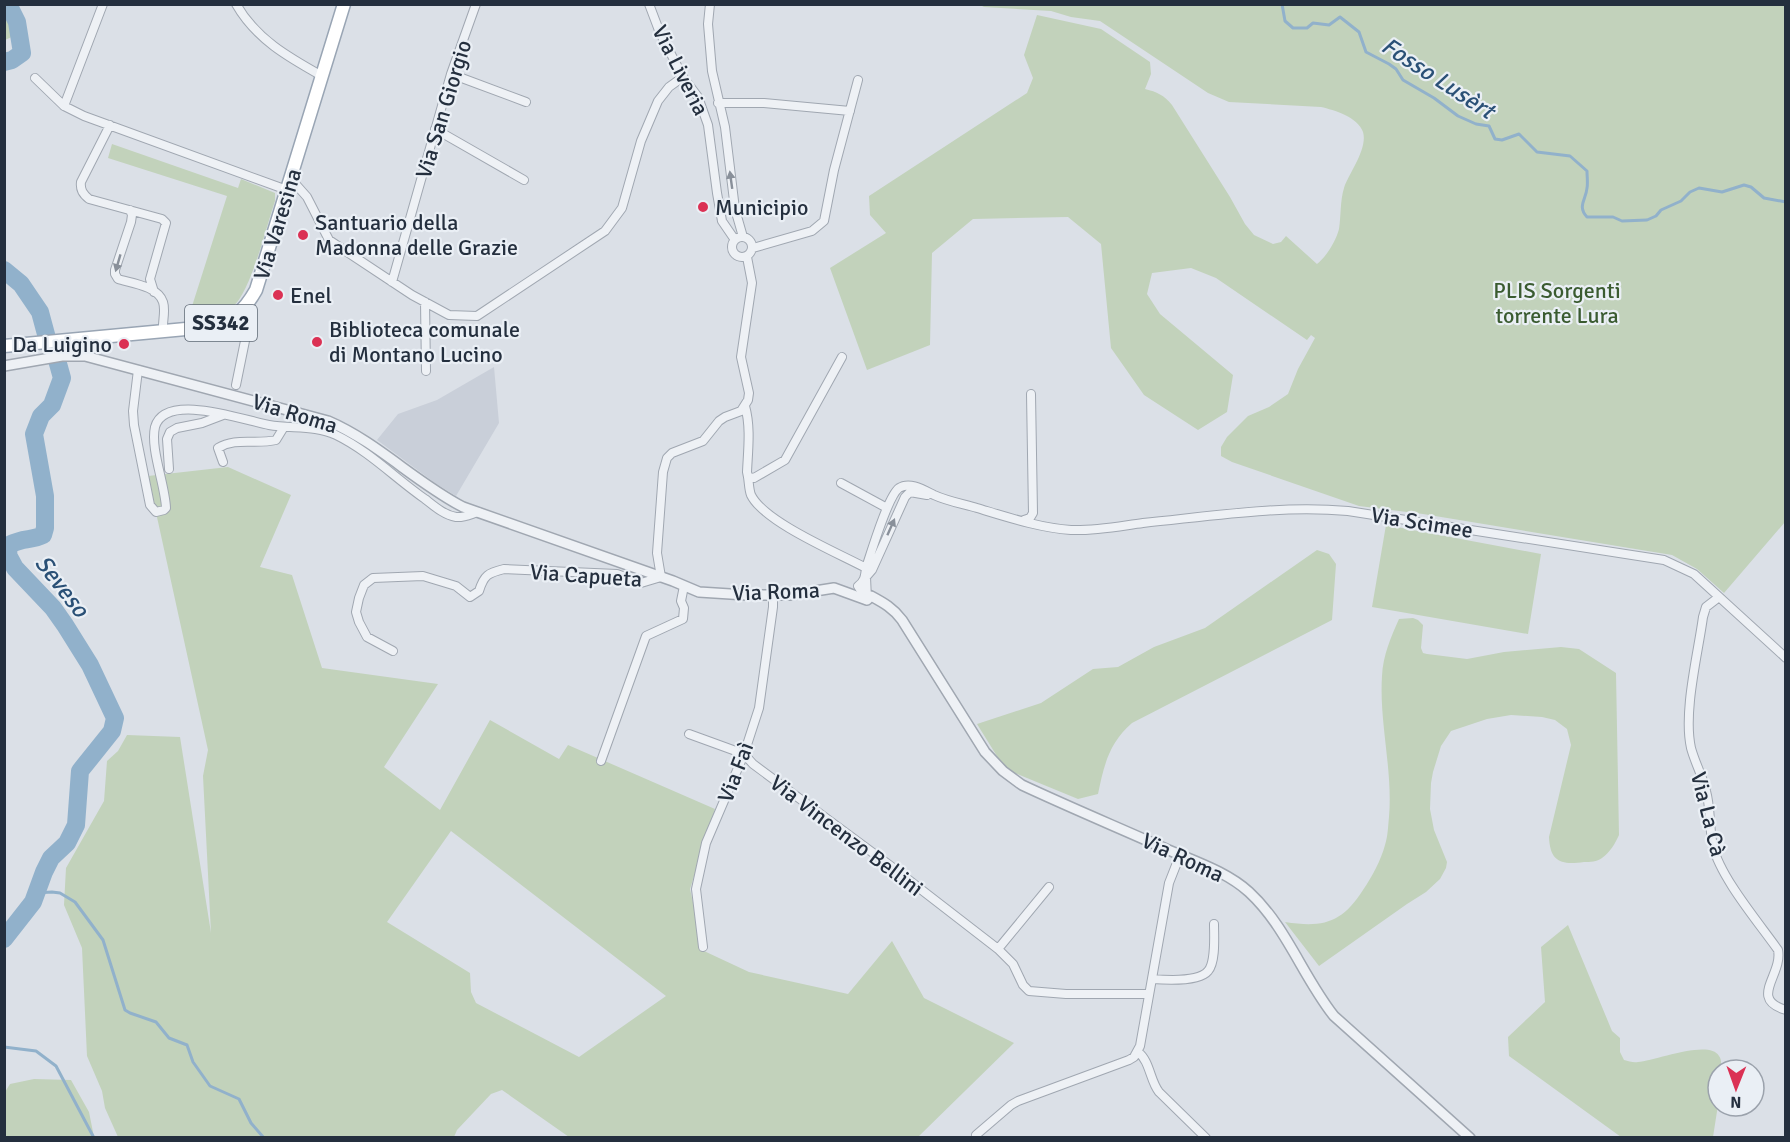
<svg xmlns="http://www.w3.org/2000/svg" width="1790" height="1142" font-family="Signika,sans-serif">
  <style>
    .built { fill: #c9cfd9 }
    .green { fill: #c2d2bb; fill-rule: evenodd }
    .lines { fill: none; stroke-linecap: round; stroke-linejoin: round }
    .stream { stroke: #91b1cb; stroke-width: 3 }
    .river { stroke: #91b1cb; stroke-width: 18 }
    .minor-casing { stroke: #a0a7b1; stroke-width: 10 }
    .tertiary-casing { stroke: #a0a7b1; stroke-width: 12 }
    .primary-casing { stroke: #99a5b4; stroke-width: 15 }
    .minor { stroke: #eef1f5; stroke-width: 8 }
    .tertiary { stroke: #eef1f5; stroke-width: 9 }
    .primary { stroke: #fff; stroke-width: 12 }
    .oneway { fill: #89909a }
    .poi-dot { fill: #db3154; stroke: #eaeff5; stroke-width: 2 }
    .labels { text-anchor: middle; stroke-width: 4.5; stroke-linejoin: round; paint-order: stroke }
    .shield { fill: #eaeff5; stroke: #5f6975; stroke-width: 1.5 }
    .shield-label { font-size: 21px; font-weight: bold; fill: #242f3e }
    .street-label { font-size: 22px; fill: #242f3e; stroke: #eaeff5 }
    .poi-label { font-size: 22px; fill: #242f3e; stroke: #eaeff5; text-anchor: start }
    .park-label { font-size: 22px; fill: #3a5b30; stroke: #eaeff5 }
    .water-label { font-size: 24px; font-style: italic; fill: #2a5076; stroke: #eaeff5 }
  </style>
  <rect width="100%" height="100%" fill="#dbe0e7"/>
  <path class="built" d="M494,367l5,56 -43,73 -21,-13 -58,-43 21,-26 39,-14z"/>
  <path class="green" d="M980,5h805v517l-61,71 -27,-24 -25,-14 -249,-41 -64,-8 -127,-44 -11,-6v-9l6,-10 21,-21 21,-9 19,-13 10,-25 17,-31 -4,-3 -4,5 -91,-62 -25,-10 -39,5 -5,21 13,20 73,61 -6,37 -29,18 -54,-35 -33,-47 -10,-104 -33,-27 -95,2 -41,34 -2,92 -63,25 -37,-102 56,-35 -16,-18 -1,-19 158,-103 6,-15 -9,-23 13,-40 64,14 49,33 1,12 -6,15c12,3 19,6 27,16l58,92 15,27 9,11 19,9 8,-2 5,-6 31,28c9,-7 19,-23 22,-35 2,-13 1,-28 5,-41 5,-15 24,-39 19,-56 -5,-15 -29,-22 -42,-25l-92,-5 -21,-9 -108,-72 -29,-4 -20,-6 -67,-4z
    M4,10l10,26 -9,4h-1z
    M112,144l126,44 3,-9 34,14v8c-8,23 -25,95 -44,107 -13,9 -29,10 -44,14l40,-126 -119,-38z
    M228,467l63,28 -31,72 32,8 30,93 116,16 -54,83 56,43 50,-90 69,39 9,-14 147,64 -25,80 14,62 45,21 99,22 44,-53 32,57 90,45 -96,94 -190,1 -9,-2 -1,2 -149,-1 -67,-47 -11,4 -34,36 -3,7h-336l-13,-29 -3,-17 -15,-35 -5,-108 -18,-43 2,-37 38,-67 3,-40 11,-10 9,-16 53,2 31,196 -8,-157 5,-26 -60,-274zM451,831l215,165 -87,61 -103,-54 -5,-11 -1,-19 -83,-51z
    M1386,525l155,29 -13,80 -156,-27z
    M1317,550l12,4 7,10 -4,56 -200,103c-23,20 -28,42 -34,71l-20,5 -73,-30 -28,-45 64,-21 52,-34 25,-2 36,-20 51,-19z
    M1413,618l5,2 5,5 -2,23 2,5 4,1 40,5 37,-7 57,-5 18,2 37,24 3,162c-4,9 -9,17 -17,23 -5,4 -12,4 -18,4 -23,3 -34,0 -35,-25l22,-92 -4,-16 -12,-9 -13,-3 -31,-2 -24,4 -36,12 -10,15 -8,26 -2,11 -1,26 4,21 13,32 -1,6 -6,11 -14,13 -19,12 -88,62 -34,-44c38,6 57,1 78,-32 9,-13 18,-30 22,-45 3,-9 3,-19 4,-28 4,-47 -10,-94 -7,-141 1,-21 9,-39 17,-57z
    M1568,925l44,106 8,7v14l4,8c5,1 9,3 14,2 17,-1 71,-23 81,-6 3,4 2,9 2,14h-3v35l-5,32h-92l-112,-81 -1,-19 37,-35 -4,-55z
    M34,1079l37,1 18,32 5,25h-89v-45l5,-8z"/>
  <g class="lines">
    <path class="stream" d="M1282,4l3,17 8,7h14l6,-5 16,2 11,-8 19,15 7,20 23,12 7,5 7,11 31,18 24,18 18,8 13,2 6,13 7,1 17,-6 18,18 33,4 17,15c0,6 1,12 0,17 -1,12 -10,18 0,29h26l9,4 25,-1 9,-4 5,-6 20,-9 9,-9 9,-4 23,4 22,-7 7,2 13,11 22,4
      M36,893l16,-1 8,1 15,9 28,38 22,70 5,3 26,9 13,16 18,7 6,17 17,24 29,13 12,24 13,15
      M4,1047l32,4 20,15 38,72"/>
    <path class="river" d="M4,62l8,-2 10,-7 -5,-31 -9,-18
      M4,270l17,14 19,28 7,26 10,22 5,18 -10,27 -11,11 -7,18 11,62v32l-2,7c-12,6 -19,2 -34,10l-1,10 7,13 38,40 12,17 25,40 25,53 -3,13 -32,40 -4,54 -9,18 -16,15 -7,14 -11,30 -29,37"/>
    <g class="minor-casing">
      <path id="minor" d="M103,4l-39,102 20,10 203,74
        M236,4c20,35 52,53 86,72
        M649,4l11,29 23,44 15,20 10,28 9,68 5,28 13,19
        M710,4l-2,20 4,47 13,56 10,82 8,28
        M451,74l75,28
        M35,78l29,28
        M718,103h46l86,8
        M110,125l-29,57c-1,8 2,12 8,17l73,20 4,4 -16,56 4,13
        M435,129l89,51
        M291,179l16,18 22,43 83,55 37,20 28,1 128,-85 17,-23 19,-67 17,-40 11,-14 14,-10
        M130,210l2,5 -1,7 -16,48v4l3,5c13,4 40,7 45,23 3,9 -1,20 0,29
        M732 247a10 10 0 1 1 20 0a10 10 0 1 1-20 0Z
        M753,248l59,-17 12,-10 10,-51 24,-90
        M392,282l59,-208 25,-70
        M425,302l1,69
        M138,370l-5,41 1,14 16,80 6,7 8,-2 2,-2c-1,-24 -16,-59 -11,-81 10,-36 91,-6 114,-2 23,4 46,0 67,10 33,16 59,43 89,64 9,7 19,16 31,18 8,1 15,-3 22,-5
        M236,385l11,-54 -8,-18
        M745,406c6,21 3,44 2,66l1,5 6,1 31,-18 57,-103
        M223,462l-5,-14c18,-11 37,-3 58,-8l8,-13
        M169,469l-2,-30 3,-7 7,-4 25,-5 21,-8
        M748,477c1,6 1,13 3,18 13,27 87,58 115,73
        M841,483l46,25
        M1024,520l6,-2 3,-5 -2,-119
        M1719,597l-13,10 -3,10c-5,37 -20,95 -12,131 4,15 12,29 15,43 5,18 3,37 7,55 7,31 46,77 65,104 5,25 -30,49 8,60
        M867,599l-1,-22 6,-7 33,-73 5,-5 17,3
        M867,600l-9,-14c7,-5 7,-10 8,-18 5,-15 22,-72 33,-80 11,-7 25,2 35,7 13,6 29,9 43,13 30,9 63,20 94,22 23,1 49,-4 72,-7 69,-7 137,-18 205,-12l316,49 30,14 92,84
        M393,651l-26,-14 -8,-15 -3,-10 3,-14 5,-13 9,-7 50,-2 33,10 14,11 9,-6c5,-16 9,-18 25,-22l113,5 24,9 20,-6 -4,-24 6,-81 4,-14 5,-5 31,-12 16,-20 6,-4 16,-6 7,-11 1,-7 -8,-36 11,-74 -5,-26
        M689,734l55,20 9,10 139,103 106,82 15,15 10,21 6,6 37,3h83
        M601,761l45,-125 37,-17 1,-11 -3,-7 3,-15
        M703,947l-7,-58 10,-46 38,-89 15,-46 14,-101v-12
        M998,949l51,-62
        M1152,979c13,1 47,3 56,-8 8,-9 6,-35 6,-47
        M1138,1052c12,9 12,29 21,40l47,46
        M976,1135l35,-30 7,-4 111,-41 5,-3 6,-11 29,-163 11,-28"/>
    </g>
    <g class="tertiary-casing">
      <path id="tertiary" d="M4,366l58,-10h23l243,65c49,21 87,61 135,86l210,74 26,11 47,3h44l44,-7 33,12 4,-4c13,7 22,12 31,24l83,132 18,19 19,14c47,22 95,42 142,63 29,13 62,23 85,44 37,34 54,85 85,124l136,122"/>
    </g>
    <g class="primary-casing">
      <path id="primary" d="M4,346l203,-19c25,-6 36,-14 49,-37l88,-286"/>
    </g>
    <use href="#minor" class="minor"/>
    <use href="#tertiary" class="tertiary"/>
    <use href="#primary" class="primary"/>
  </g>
  <defs><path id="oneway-solid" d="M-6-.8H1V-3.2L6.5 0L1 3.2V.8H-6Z" transform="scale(1.5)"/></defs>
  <g class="oneway">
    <use href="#oneway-solid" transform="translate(731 180) rotate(-98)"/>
    <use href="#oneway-solid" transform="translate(118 263) rotate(106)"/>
    <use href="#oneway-solid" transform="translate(891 527) rotate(-66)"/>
  </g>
  <g class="poi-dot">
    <circle cx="703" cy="207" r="6"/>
    <circle cx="303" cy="235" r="6"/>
    <circle cx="278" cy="295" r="6"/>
    <circle cx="317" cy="342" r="6"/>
    <circle cx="124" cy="344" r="6"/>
  </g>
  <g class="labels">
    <rect class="shield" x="185" y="305" width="72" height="36" rx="4.5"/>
    <g class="shield-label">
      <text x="221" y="330">SS342</text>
    </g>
    <g class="street-label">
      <text transform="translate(681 70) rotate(63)" y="8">Via Liveria</text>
      <text transform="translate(443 109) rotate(-73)" y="8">Via San Giorgio</text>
      <text transform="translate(277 224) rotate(-73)" y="8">Via Varesina</text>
      <text transform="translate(295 413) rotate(17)" y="8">Via Roma</text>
      <text transform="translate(1422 522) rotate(9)" y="8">Via Scimee</text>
      <text transform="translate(586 575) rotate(4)" y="8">Via Capueta</text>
      <text transform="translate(776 591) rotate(-2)" y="8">Via Roma</text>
      <text transform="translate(735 772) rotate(-69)" y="8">Via Faì</text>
      <text transform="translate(1709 814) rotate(76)" y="8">Via La Cà</text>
      <text transform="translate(847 835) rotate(37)" y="8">Via Vincenzo Bellini</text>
      <text transform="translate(1183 857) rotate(25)" y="8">Via Roma</text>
    </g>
    <g class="poi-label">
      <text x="715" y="215">Municipio</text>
      <text x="315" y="230">Santuario della<tspan x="315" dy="25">Madonna delle Grazie</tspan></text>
      <text x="290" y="303">Enel</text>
      <text x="329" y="337">Biblioteca comunale<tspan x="329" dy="25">di Montano Lucino</tspan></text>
      <text x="112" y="352" text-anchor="end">Da Luigino</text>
    </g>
    <g class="park-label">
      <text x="1557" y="298">PLIS Sorgenti<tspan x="1557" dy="25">torrente Lura</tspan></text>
    </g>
    <g class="water-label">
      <text transform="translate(1438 78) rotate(33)" y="8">Fosso Lusèrt</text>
      <text transform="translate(62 586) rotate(52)" y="8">Seveso</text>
    </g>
  </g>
  <rect width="1790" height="1142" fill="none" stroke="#242f3e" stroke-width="12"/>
  <g transform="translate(1736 1088) rotate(181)"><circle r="28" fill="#eaeff5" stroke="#9ba2ac" stroke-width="1.5"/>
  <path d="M0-4.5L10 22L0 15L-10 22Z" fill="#db3154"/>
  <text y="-9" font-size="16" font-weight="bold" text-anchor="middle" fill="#242f3e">N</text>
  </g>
</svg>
